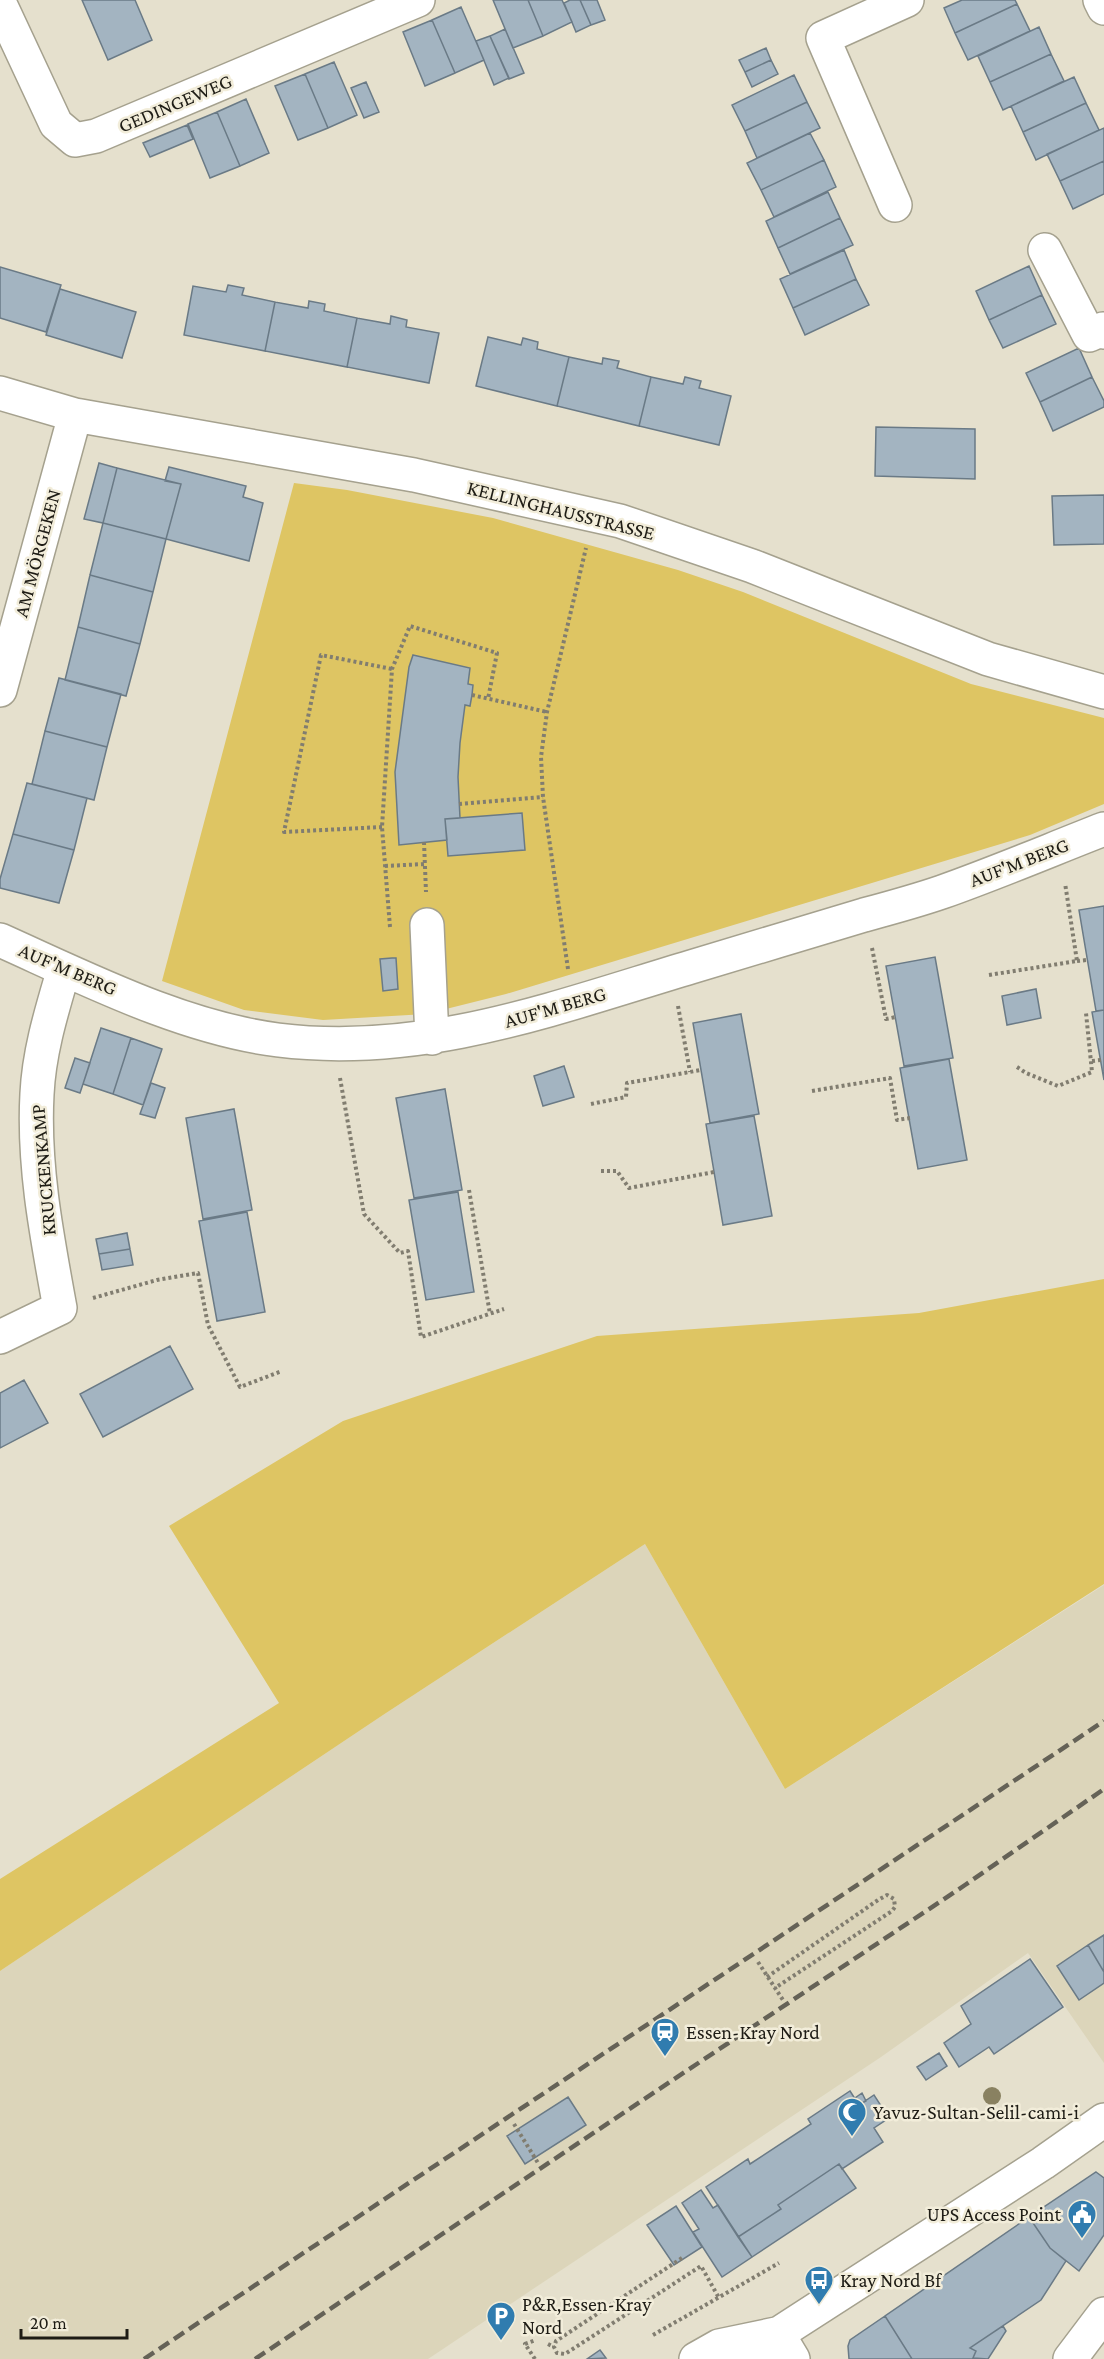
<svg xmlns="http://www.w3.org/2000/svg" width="1104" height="2359" font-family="'Crimson Pro',serif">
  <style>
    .built { fill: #dcd5ba }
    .green { fill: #dec563 }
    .building { fill: #a3b4c1; stroke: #6a7a86; stroke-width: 1.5 }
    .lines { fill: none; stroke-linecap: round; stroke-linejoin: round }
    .minor-casing { stroke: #a5a18e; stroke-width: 36 }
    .major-casing { stroke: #a5a18e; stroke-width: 36 }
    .path { stroke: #817d70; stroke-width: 4; stroke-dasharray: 3 3; stroke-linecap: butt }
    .minor { stroke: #fff; stroke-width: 33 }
    .major { stroke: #fff; stroke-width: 33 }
    .rail { stroke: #656257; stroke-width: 4.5; stroke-dasharray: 12 6; stroke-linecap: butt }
    .tree { fill: #898161 }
    .labels { text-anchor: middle; stroke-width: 5; stroke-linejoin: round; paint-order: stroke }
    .street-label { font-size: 20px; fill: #1e1c15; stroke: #f2edda }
    .poi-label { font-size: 20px; fill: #1e1c15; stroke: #f2edda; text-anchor: start }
  </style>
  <rect width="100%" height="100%" fill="#e5e0cd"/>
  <path class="built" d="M645,1544l140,245 319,-204v478l-76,-110 -147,104 -453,302h-428v-388l383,-256z"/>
  <path class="green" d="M294,483l53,7 146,28 185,52 65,22 228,92 133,34v86l-74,31 -524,159 -80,20 -103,6 -79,-10 -82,-29z
    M1104,1279v305l-319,205 -140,-245 -262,171 -383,256v-92l279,-176 -110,-177 174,-105 254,-85 322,-23z"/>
  <path class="building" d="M82,0h53l17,40 -44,20z
    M493,0h35l15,36 -30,12z
    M528,0h34l10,22 -29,14z
    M570,0h10l11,25 -15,7 -12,-29z
    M580,0h17l8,20 -14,5z
    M962,0h53l2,4 -62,29 -11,-25z
    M1017,4l13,27 -62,29 -13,-27z
    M461,7l23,53 -29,13 -23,-53z
    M432,20l23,53 -30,13 -22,-54z
    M1039,27l12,27 -61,28 -12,-26z
    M505,29l19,44 -15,6 -19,-43z
    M490,36l19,42 -15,7 -18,-44z
    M766,48l5,12 -26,12 -6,-12z
    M1051,54l13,27 -61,29 -13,-28z
    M771,60l7,14 -26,13 -7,-15z
    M334,62l23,53 -29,13 -23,-54z
    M305,74l23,54 -30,12 -23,-54z
    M794,75l13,27 -62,29 -13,-26z
    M1074,77l12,26 -63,29 -12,-26z
    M366,82l13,30 -15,6 -13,-30z
    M246,99l23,54 -29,13 -23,-54z
    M807,102l13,26 -63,30 -12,-27z
    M1086,103l13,27 -63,30 -13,-28z
    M217,112l23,54 -30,12 -22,-54z
    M187,125l6,14 -43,18 -7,-14z
    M1104,128v33l-44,20 -13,-27z
    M810,133l14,27 -63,30 -14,-27z
    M824,160l12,27 -62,30 -13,-27z
    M1104,161v33l-31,15 -13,-28z
    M828,192l12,26 -62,30 -12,-27z
    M840,218l13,27 -63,29 -12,-26z
    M844,250l12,29 -63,29 -13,-29z
    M1029,266l13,29 -53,25 -13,-29z
    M0,267l61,18 -15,47 -46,-14z
    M856,279l13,26 -64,30 -12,-27z
    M228,285l16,3 -2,7 33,7 -10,49 -81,-16 9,-49 33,6z
    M60,289l76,23 -14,46 -76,-23z
    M1042,295l14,29 -53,24 -14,-28z
    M309,301l16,3 -1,7 33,7 -10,49 -82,-16 10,-49 33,6z
    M391,316l16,4 -1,7 33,6 -10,50 -82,-16 10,-49 33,6z
    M488,337l33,8 2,-7 15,4 -1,7 32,8 -12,49 -81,-20z
    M1079,348l13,29 -52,25 -14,-29z
    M569,357l33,7 1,-6 16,3 -2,7 34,9 -12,49 -82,-20z
    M651,377l32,7 2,-7 16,4 -2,7 32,8 -12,49 -80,-19z
    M1092,377l12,24v6l-51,24 -13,-29z
    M876,427l99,2v50l-100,-3z
    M99,463l18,5 -14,55 -19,-4z
    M169,467l77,19 -3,11 20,6 -14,58 -83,-22 15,-55 -16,-3z
    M117,468l64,16 -15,55 -63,-16z
    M1104,495v49l-50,1 -2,-49z
    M103,523l63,16 -13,53 -63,-17z
    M90,575l63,17 -13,52 -62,-17z
    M78,627l62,17 -14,52 -61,-16z
    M413,655l57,13 -2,16 5,1 -1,10 -2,11 -5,-1 -5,38 -2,34 2,41 -15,1 2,21 -48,5 -4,-73 14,-105z
    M59,678l62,16 -14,53 -62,-16z
    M45,731l62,16 -13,53 -62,-16z
    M27,783l60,15 -13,52 -61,-16z
    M522,813l3,37 -77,6 -3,-37z
    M13,834l61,16 -15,53 -59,-15v-9z
    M1104,906v104l-8,1 -17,-101z
    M935,957l18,101 -49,8 -18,-100z
    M392,958h4l2,31 -15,2 -3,-32z
    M1036,989l5,29 -34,7 -5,-29z
    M1104,1010v70l-12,-68z
    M741,1014l18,100 -49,9 -17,-100z
    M101,1028l30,10 -18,56 -30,-10z
    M131,1038l31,11 -19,56 -30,-11z
    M75,1058l15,5 -10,30 -15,-5z
    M949,1059l18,101 -49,9 -18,-101z
    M564,1066l10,31 -31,9 -9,-30z
    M151,1083l14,5 -10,30 -15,-4z
    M445,1089l17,101 -48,8 -18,-100z
    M234,1109l18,101 -49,9 -17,-101z
    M754,1116l18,100 -49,9 -17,-101z
    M458,1192l16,100 -48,8 -17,-100z
    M247,1212l18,100 -48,9 -18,-100z
    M127,1233l3,16 -31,5 -3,-15z
    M130,1249l3,16 -31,5 -3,-16z
    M170,1346l23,43 -90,48 -23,-43z
    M24,1380l24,43 -48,25v-55z
    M1104,1935v37l-16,-27z
    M1088,1945l16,27v11l-25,17 -22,-34z
    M1030,1959l33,48 -69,47 -5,-7 -30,20 -15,-24 27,-19 -10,-18z
    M939,2053l8,13 -21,14 -9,-13z
    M850,2091l9,14 15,-10 15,23 -15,10 9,14 -41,27 -3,-5 -61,41 3,4 -43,28 -32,-50 42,-28 2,5 61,-40 -3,-5z
    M862,2093l4,8 -7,4 -4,-7z
    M568,2097l18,28 -61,39 -18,-28z
    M839,2164l17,24 -104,69 -14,-20 43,-28 -3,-4z
    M1096,2172l8,6v57l-25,36 -29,-23 -21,-31z
    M701,2190l12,18 5,-3 34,52 -30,20 -29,-45 6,-3 -17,-26z
    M676,2206l26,41 -28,18 -27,-40z
    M1029,2217l21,31 16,13 -25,39 -71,48 6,3 -3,7 2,1h-63l-27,-43z
    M885,2316l27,43h-63l-1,-13 2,-6z
    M1003,2326l3,5 -18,28 -15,-1 3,-7 -6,-3z
    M600,2350l6,8 -19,1z"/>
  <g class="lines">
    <g class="minor-casing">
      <path id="minor" d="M1100,0l4,8
        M0,4l56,120 19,16 21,-4 322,-136
        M895,205l-72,-167 84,-38
        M1045,250l44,85 14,-6 1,3
        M0,393l75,22 339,60 206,46 132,45 236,93 116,33
        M0,690l75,-275
        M427,925l5,113
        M0,940c87,39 183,88 278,100 145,18 276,-32 413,-73 58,-17 115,-35 173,-52 26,-7 52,-14 78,-23 54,-19 108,-42 162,-63
        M0,1337l60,-29c-13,-71 -27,-142 -23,-214 2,-43 15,-84 27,-125
        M778,2334l15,25"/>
    </g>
    <g class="major-casing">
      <path id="major" d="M696,2359l23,-13 57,-12
        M749,2359l29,-25 265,-171 61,-43
        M1070,2359l34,-45"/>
    </g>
    <path class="path" d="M472,695l75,17
      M459,804l84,-7
      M382,827l-98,5 37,-177 71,14
      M424,842l2,50
      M385,866l40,-2
      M390,927l-8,-100 10,-158 18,-43 87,27 -9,46
      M872,948l14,71 10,-2
      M1077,961l10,-1
      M568,969l-25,-172 -2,-40 6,-45 39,-164
      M989,975l88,-14 -12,-78
      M678,1006l12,66
      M1092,1061l9,-1
      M1017,1067l9,6 32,13 34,-14 -6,-59
      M340,1078l24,136 36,39 8,-2 13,86 83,-28
      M812,1091l78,-13 7,42 13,-2
      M591,1104l35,-7 1,-14 74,-13
      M601,1171h16l12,17 85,-16
      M469,1190l21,124
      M93,1298l64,-18 41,-7 10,52 32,62 42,-16
      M758,1962l25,38
      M767,1977l111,-77 9,-5 7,4 1,8 -3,4 -117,77
      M514,2124l24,39
      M682,2258l-126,83 -2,6 3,6 8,1 136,-88 18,32
      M653,2335l126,-72
      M548,2344l6,3
      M535,2359l-10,-15 11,-4"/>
    <use href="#minor" class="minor"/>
    <use href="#major" class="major"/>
    <path class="rail" d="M144,2359l960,-638
      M255,2359l710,-474 139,-96"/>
  </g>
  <circle class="tree" cx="992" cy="2096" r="9"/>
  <defs>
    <g id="station-pin" transform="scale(1.5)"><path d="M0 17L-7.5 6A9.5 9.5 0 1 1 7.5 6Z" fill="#307caf" stroke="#f2edda"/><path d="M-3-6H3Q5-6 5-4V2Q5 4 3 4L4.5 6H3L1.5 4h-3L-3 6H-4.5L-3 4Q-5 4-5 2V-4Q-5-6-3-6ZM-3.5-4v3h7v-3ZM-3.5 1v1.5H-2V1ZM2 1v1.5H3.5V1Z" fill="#fff"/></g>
    <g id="mosque-pin" transform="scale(1.5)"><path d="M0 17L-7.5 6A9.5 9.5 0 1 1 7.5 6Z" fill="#307caf" stroke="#f2edda"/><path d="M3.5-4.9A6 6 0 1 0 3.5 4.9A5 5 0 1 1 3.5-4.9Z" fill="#fff"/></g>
    <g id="civic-pin" transform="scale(1.5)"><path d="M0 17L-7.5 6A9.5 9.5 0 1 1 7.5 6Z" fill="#307caf" stroke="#f2edda"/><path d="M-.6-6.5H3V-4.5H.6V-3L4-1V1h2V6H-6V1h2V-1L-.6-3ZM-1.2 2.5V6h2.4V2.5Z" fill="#fff"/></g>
    <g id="bus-pin" transform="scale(1.5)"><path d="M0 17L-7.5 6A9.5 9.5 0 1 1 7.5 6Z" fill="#307caf" stroke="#f2edda"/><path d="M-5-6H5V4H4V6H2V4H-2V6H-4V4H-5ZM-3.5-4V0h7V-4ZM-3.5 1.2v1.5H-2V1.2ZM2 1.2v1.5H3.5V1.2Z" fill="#fff"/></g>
    <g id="parking-pin" transform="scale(1.5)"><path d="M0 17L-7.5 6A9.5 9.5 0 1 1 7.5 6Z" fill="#307caf" stroke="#f2edda"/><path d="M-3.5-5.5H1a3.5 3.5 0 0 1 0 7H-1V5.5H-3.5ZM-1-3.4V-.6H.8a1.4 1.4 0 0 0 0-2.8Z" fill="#fff"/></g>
  </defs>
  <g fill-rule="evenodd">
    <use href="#station-pin" x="665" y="2032"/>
    <use href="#mosque-pin" x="852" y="2112"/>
    <use href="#civic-pin" x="1082" y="2214"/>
    <use href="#bus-pin" x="819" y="2280"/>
    <use href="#parking-pin" x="501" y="2316"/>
  </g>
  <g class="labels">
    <g class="street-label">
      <text transform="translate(175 103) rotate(-23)" y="7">GEDINGEWEG</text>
      <text transform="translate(561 510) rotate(14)" y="7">KELLINGHAUSSTRASSE</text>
      <text transform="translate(37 553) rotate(-75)" y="7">AM MÖRGEKEN</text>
      <text transform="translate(1019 862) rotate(-21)" y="7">AUF'M BERG</text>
      <text transform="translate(68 969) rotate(23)" y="7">AUF'M BERG</text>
      <text transform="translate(555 1007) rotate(-16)" y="7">AUF'M BERG</text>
      <text transform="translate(43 1170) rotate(-95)" y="7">KRUCKENKAMP</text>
    </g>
    <g class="poi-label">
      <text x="686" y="2039">Essen-Kray Nord</text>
      <text x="873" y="2119">Yavuz-Sultan-Selil-cami-i</text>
      <text x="1061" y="2221" text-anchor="end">UPS Access Point</text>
      <text x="840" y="2287">Kray Nord Bf</text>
      <text x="522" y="2311">P&amp;R,Essen-Kray<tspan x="522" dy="23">Nord</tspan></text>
    </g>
  </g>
  <path d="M21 2329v9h106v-9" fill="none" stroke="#1e1c15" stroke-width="3"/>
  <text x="30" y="2329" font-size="18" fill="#1e1c15" stroke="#f2edda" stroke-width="4.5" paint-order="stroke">20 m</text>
</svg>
